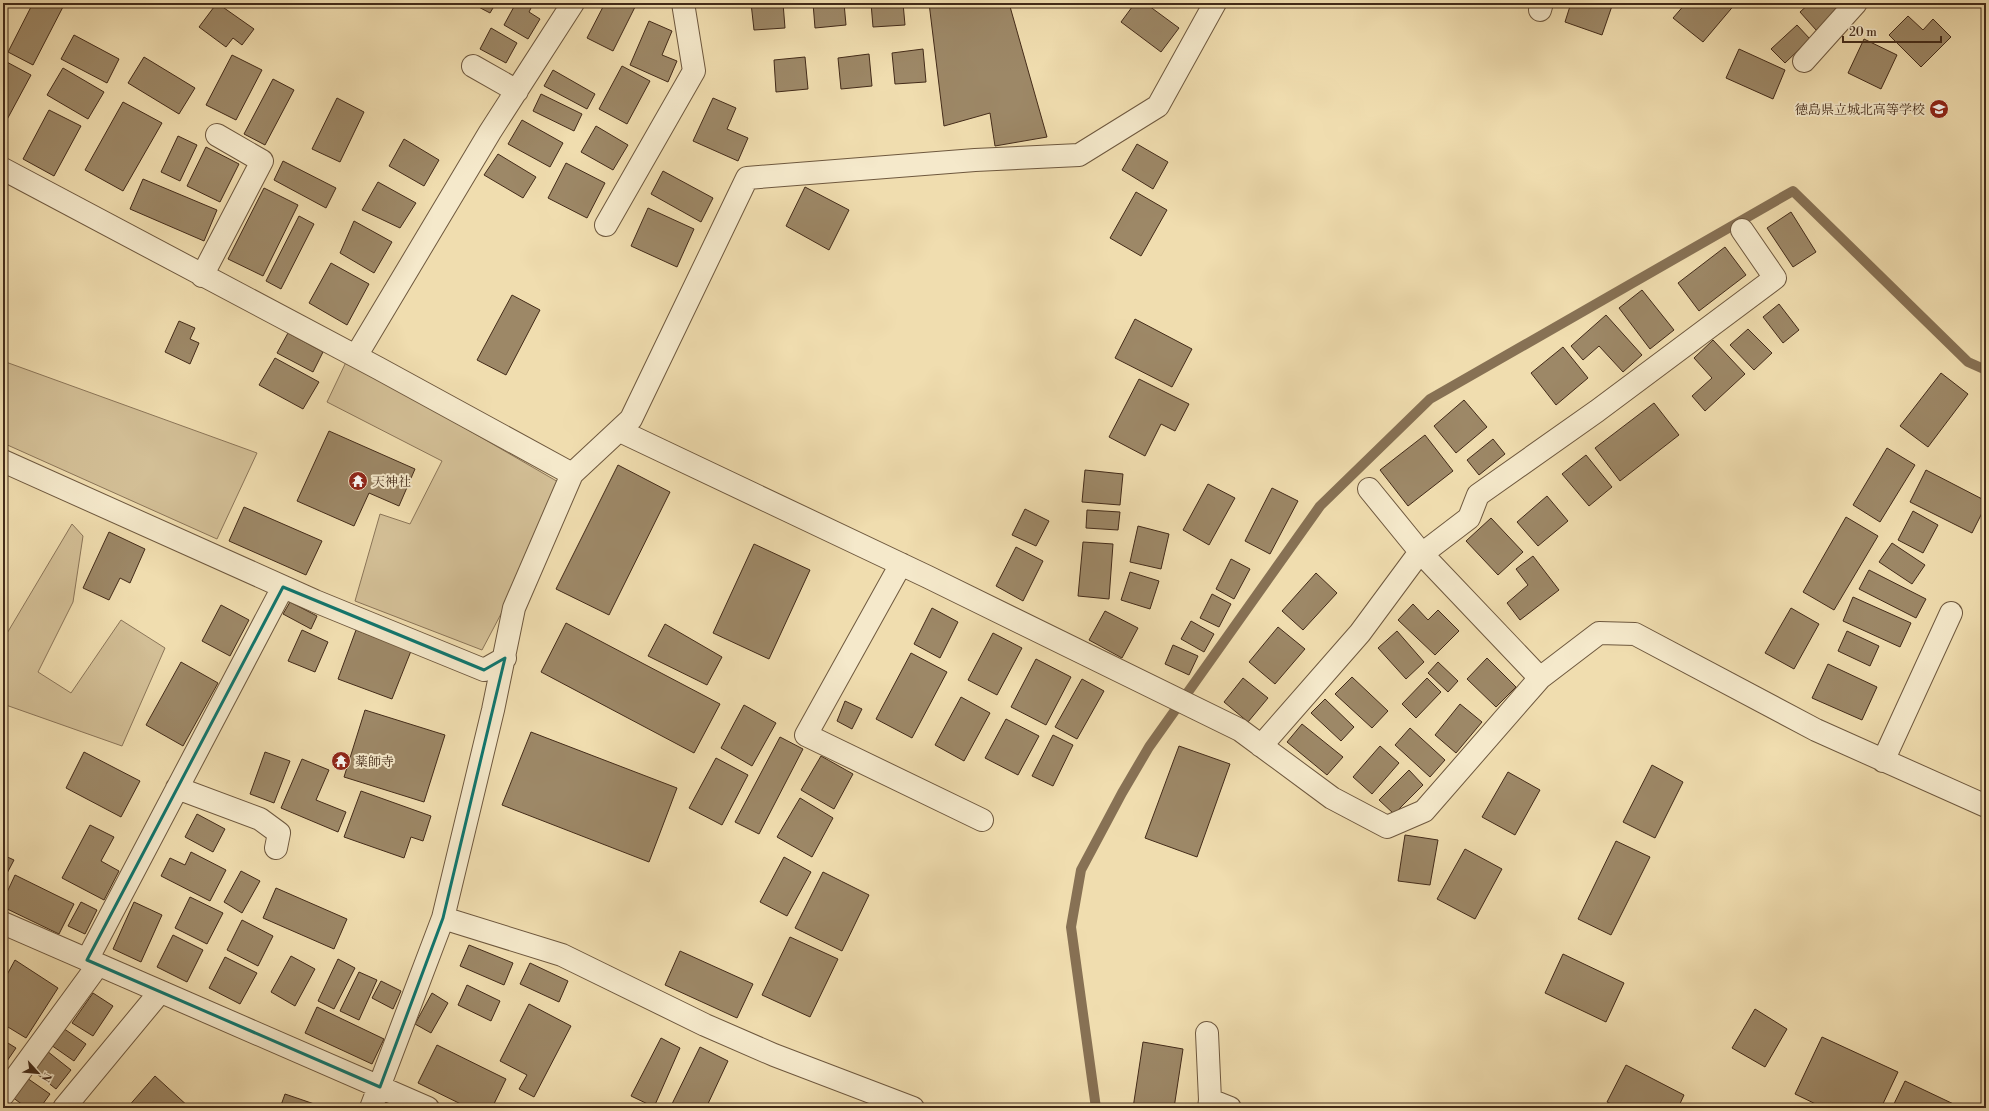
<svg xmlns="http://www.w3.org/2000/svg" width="1989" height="1111" font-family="'Libre Bodoni','Noto Serif JP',serif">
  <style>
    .green { fill: #d3bf96; stroke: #8b7558 }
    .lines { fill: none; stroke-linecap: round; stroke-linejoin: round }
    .stream { stroke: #877154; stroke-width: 10 }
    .building { fill: #9d8867; stroke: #432b19 }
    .minor-casing { stroke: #6e583e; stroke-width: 24 }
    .minor { stroke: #f5e9cb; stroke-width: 22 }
    .marked { fill: none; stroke: #0f766e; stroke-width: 3; stroke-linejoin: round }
    .labels { text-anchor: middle; stroke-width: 4; stroke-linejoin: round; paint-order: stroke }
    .poi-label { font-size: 13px; fill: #432b19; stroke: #f5e9cb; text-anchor: start }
  </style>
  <rect width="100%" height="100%" fill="#f0ddaf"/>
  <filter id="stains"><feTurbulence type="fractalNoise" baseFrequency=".005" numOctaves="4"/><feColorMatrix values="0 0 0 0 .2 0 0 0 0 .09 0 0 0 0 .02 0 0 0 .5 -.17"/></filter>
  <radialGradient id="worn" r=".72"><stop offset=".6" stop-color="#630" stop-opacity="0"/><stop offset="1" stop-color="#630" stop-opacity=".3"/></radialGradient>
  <path class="green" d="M347,360l213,123 -58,129 -20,38 -127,-49 25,-87 30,10 32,-63 -115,-59z
    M3,361l254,92 -40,86 -214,-96z
    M72,524l11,12 -10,66 -35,70 33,21 50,-73 44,28 -43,98 -119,-42v-64z"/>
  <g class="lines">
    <path class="stream" d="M1096,1108l-25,-181 10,-57 41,-77 27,-46 171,-241 110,-107 363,-208 175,171 18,8"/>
  </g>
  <path class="building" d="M33,3h32l-32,62 -25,-13z
    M217,3l37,26 -12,16 -9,-7 -7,9 -27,-20z
    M471,3h25l-6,10z
    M516,3h8l7,5 -2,4 11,7 -12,20 -24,-14z
    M605,3h32l-24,48 -26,-13z
    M751,3h32l2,25 -31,2z
    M813,3h31l2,22 -31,3z
    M871,3h32l2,22 -32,2z
    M929,3h80l38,134 -52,9 -5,-33 -46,13z
    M1135,3h10l34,25 -18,24 -40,-30z
    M1571,3h42l-11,32 -37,-13z
    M1686,3h50l-33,39 -30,-24z
    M1810,3h35l-29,27 -16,-18z
    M1908,16l15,14 10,-11 18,18 -30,30 -32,-32z
    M649,21l23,10 -10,24 15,6 -9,21 -38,-17z
    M1797,25l13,14 -25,24 -14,-14z
    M491,28l26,15 -11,20 -26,-14z
    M74,35l45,24 -12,24 -46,-24z
    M1864,39l33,16 -16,34 -33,-16z
    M923,49l3,33 -31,2 -3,-31z
    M1739,49l46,21 -12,29 -47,-21z
    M869,54l3,32 -31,3 -3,-31z
    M232,55l30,15 -26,50 -30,-15z
    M144,57l51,31 -16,26 -51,-31z
    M805,57l3,32 -32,3 -2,-32z
    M3,60l28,15 -28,52z
    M622,66l28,15 -23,43 -28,-15z
    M63,68l41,24 -16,27 -41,-24z
    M553,70l42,24 -8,15 -43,-23z
    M273,79l21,11 -29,55 -21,-11z
    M541,94l41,20 -8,17 -41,-20z
    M337,98l27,14 -24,50 -28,-13z
    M713,98l23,10 -9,21 21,9 -10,23 -45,-20z
    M123,102l39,21 -39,68 -38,-21z
    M49,110l32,16 -27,50 -31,-17z
    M522,120l41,23 -13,24 -42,-23z
    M596,126l32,19 -15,25 -32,-18z
    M178,136l19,9 -17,36 -19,-9z
    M404,139l35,21 -15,26 -35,-20z
    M1137,144l31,18 -15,27 -31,-19z
    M206,147l33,17 -19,38 -33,-16z
    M498,154l38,23 -13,21 -39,-23z
    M283,161l53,27 -10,20 -52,-28z
    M566,163l39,20 -18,35 -39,-20z
    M663,171l50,27 -12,24 -50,-28z
    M143,179l74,31 -13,31 -74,-32z
    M378,182l38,21 -16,25 -38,-18z
    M805,187l44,23 -20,40 -43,-24z
    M264,188l34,17 -35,71 -35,-17z
    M1136,192l31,18 -26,46 -31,-18z
    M648,208l46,21 -17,38 -46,-21z
    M1791,212l25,40 -23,15 -26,-39z
    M299,216l15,8 -33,65 -15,-8z
    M354,221l38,21 -18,31 -34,-20z
    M1725,247l21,28 -47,36 -21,-28z
    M331,263l38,21 -22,41 -38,-22z
    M1642,290l32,40 -24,19 -31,-41z
    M512,295l28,15 -34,65 -29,-15z
    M1779,304l20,26 -16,13 -20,-26z
    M1606,315l36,40 -19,17 -24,-26 -16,14 -12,-14z
    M1135,319l57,30 -20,38 -57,-29z
    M179,321l16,7 -5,11 9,4 -9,21 -25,-12z
    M1748,329l24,24 -18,17 -24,-25z
    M288,333l35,19 -10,20 -36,-19z
    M1713,340l32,34 -40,37 -13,-15 20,-18 -18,-20z
    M1563,347l25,31 -32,27 -25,-32z
    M275,358l44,24 -16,27 -44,-24z
    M1941,373l27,21 -40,53 -28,-21z
    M1139,379l50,25 -14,27 -14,-7 -16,32 -36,-19z
    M1464,400l23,27 -31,26 -22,-27z
    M1654,403l25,32 -59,46 -25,-33z
    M329,431l86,38 -16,37 -30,-13 -15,33 -57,-25z
    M1425,435l28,36 -45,35 -28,-36z
    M1493,439l12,15 -26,21 -12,-15z
    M1887,448l28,17 -35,57 -27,-17z
    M1586,455l26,32 -23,19 -27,-32z
    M618,465l52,27 -61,123 -53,-26z
    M1085,470l38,4 -3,31 -38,-3z
    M1926,470l60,31v4l-14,28 -62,-31z
    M1208,484l27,14 -26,47 -26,-15z
    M1272,488l26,13 -28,53 -25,-13z
    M1547,496l21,25 -30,25 -21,-24z
    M244,507l78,34 -16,34 -77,-34z
    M1025,509l24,12 -13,25 -24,-11z
    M1087,510l33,2 -2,18 -32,-2z
    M1913,511l25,14 -15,28 -25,-13z
    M1846,517l32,19 -44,74 -31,-18z
    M1491,518l32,34 -25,23 -32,-34z
    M1138,526l31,8 -8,35 -31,-7z
    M109,532l36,17 -15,34 -10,-5 -11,22 -26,-12z
    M1083,542l30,2 -4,55 -31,-3z
    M1892,543l33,22 -13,19 -33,-22z
    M754,544l56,26 -41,89 -56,-26z
    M1016,547l27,14 -20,40 -27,-15z
    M1533,556l26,34 -39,30 -13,-17 21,-18 -12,-16z
    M1231,559l19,10 -16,30 -18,-10z
    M1869,570l57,29 -10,19 -57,-29z
    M1130,572l29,9 -9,28 -29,-9z
    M1316,573l21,20 -34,37 -21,-19z
    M1212,594l19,10 -12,23 -19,-9z
    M1853,597l58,26 -11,24 -57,-26z
    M290,602l27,14 -6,13 -28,-15z
    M1413,604l15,16 10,-10 21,21 -24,24 -37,-35z
    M221,605l28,15 -19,36 -28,-15z
    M932,608l26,14 -18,36 -26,-14z
    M1791,608l28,16 -25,45 -29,-16z
    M1105,611l33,17 -16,30 -33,-18z
    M1191,621l23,13 -10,18 -23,-13z
    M566,623l154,81 -26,49 -153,-81z
    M665,624l57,33 -15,28 -59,-29z
    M1278,627l27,22 -30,35 -26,-22z
    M302,630l26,12 -13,30 -27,-11z
    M356,630l55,21 -19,48 -54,-20z
    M1397,631l27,31 -18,17 -28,-31z
    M1847,631l32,15 -9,20 -32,-15z
    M993,633l29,15 -25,47 -29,-15z
    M1173,645l25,11 -9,19 -24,-11z
    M911,653l36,19 -35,66 -36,-19z
    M1487,658l29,29 -20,20 -29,-28z
    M1036,659l35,18 -25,48 -35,-18z
    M181,662l37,21 -35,63 -37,-21z
    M1438,662l20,19 -10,11 -20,-19z
    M1828,664l49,23 -15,33 -50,-22z
    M1352,677l36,34 -16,17 -37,-34z
    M1243,678l25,20 -20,24 -24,-20z
    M1427,678l14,14 -25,26 -14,-14z
    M1082,679l22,12 -27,48 -22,-12z
    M961,697l29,16 -26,48 -29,-16z
    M1325,699l29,28 -13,14 -30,-28z
    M845,701l17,8 -10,20 -15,-8z
    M1460,704l22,18 -26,31 -21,-18z
    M744,705l32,18 -24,43 -31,-18z
    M365,710l80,25 -21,67 -80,-25z
    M1006,719l33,17 -21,39 -33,-17z
    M1302,724l41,33 -16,18 -40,-33z
    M1410,728l35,32 -15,17 -35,-32z
    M531,732l146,56 -28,74 -147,-57z
    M1053,735l20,10 -20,41 -21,-10z
    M780,737l23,12 -44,85 -24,-12z
    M1179,746l51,18 -33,93 -52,-19z
    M1380,746l19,17 -27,31 -19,-17z
    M84,752l56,29 -19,36 -55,-29z
    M265,752l25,9 -16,42 -24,-9z
    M821,756l32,18 -19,35 -33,-19z
    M716,758l32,17 -26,50 -33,-17z
    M302,759l27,11 -13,30 30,12 -8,20 -57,-24z
    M1652,765l31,17 -28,56 -32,-16z
    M1409,770l14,15 -29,29 -15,-14z
    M1508,772l32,18 -25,45 -33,-18z
    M361,791l70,25 -8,25 -12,-4 -7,21 -60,-21z
    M800,798l33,20 -21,39 -35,-20z
    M197,814l28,15 -12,23 -28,-15z
    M90,825l24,12 -13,24 18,10 -15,29 -42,-22z
    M1405,835l33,5 -8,45 -32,-4z
    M1616,841l34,16 -39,78 -33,-16z
    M1465,849l37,20 -27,50 -38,-20z
    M191,852l35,18 -16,31 -49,-25 9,-18 15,7z
    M3,855l11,5 -11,21z
    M784,857l27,15 -24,44 -27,-14z
    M241,871l19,10 -18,32 -18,-11z
    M823,872l46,23 -27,56 -47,-23z
    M15,875l59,29 -15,30 -56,-27v-6z
    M276,888l71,31 -13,30 -71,-31z
    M190,897l33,16 -16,31 -32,-16z
    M81,902l16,8 -12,24 -17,-8z
    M134,902l28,13 -21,47 -28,-13z
    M242,920l31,16 -15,30 -31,-16z
    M173,935l30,15 -16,32 -30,-15z
    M790,937l48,22 -28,58 -48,-22z
    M469,945l44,18 -9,22 -44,-19z
    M680,951l73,33 -16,34 -72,-33z
    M1563,954l61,29 -18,39 -61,-29z
    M291,956l24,13 -20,37 -24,-14z
    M225,957l32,16 -17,31 -31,-16z
    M338,959l17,9 -21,41 -16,-8z
    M15,960l43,28 -32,50 -23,-14v-42z
    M530,963l38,18 -9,21 -39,-18z
    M359,972l18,8 -18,40 -19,-9z
    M381,981l20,10 -8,18 -21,-11z
    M467,985l33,16 -9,20 -33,-16z
    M93,993l20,13 -20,30 -21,-13z
    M432,993l16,10 -17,30 -16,-9z
    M529,1004l42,22 -37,71 -15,-8 8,-14 -27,-14z
    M317,1007l67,32 -12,25 -67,-31z
    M1755,1009l32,20 -22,38 -33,-19z
    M63,1028l23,16 -12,17 -23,-16z
    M1822,1037l76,35 -17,36h-57l-29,-14z
    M661,1038l19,10 -26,59 -23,-11z
    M3,1040l13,8 -13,19z
    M1143,1042l40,7 -9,59h-41z
    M437,1045l69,34 -14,29h-23l-51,-25z
    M700,1047l28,14 -22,47h-36z
    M47,1051l24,19 -15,19 -24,-19z
    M1626,1065l58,30 -6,13h-58l-13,-6z
    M155,1076l35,32h-63z
    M27,1078l23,16 -10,14h-13l-15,-11z
    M1905,1081l57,27h-70z
    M285,1094l41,14h-46z"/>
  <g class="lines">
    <g class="minor-casing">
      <path id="minor" d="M1540,10l2,-7
        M1804,61l52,-58
        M473,66l44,25
        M3,169l375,199 194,106
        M606,225l88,-154 -11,-68
        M202,276l60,-115 -45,-26
        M356,356l134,-224 83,-129
        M620,431l308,146 312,153 92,68 55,29 37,-16 116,-133 59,-45 36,1 181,96 170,76
        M3,461l312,140 169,69 21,-12
        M1369,489l53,65 118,124
        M901,564l-95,171 176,85
        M1261,746l99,-113 54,-73 55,-42 9,-23 119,-84 178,-133 -33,-48
        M1883,761l68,-148
        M177,788l83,31 19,14 -3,15
        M443,918l119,37 143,70 69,30 139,53
        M3,923l425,185
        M87,960l196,-373
        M1207,1033l3,67
        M3,1095l95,-130
        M64,1108l96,-116
        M371,1108l72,-190 50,-208 21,-102 58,-134 59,-55 116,-241 228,-18 104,-5 79,-49 57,-103
        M1209,1108l1,-8 20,8"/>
    </g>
    <use href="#minor" class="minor"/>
  </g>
  <path class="marked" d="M283,587l201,83 21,-12 -62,260 -63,169 -293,-127z"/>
  <defs>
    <g id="school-disc" transform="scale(1)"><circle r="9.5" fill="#8f2418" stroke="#f5e9cb"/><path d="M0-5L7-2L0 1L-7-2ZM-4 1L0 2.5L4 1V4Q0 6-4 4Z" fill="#fff"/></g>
    <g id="temple-disc" transform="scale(1)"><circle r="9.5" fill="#8f2418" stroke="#f5e9cb"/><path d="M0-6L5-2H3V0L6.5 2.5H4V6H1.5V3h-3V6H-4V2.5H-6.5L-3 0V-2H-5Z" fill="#fff"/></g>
  </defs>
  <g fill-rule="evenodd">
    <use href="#school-disc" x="1939" y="109"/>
    <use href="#temple-disc" x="358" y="481"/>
    <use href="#temple-disc" x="341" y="761"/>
  </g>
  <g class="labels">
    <g class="poi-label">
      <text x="1925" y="114" text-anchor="end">徳島県立城北高等学校</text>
      <text x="372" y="486">天神社</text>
      <text x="355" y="766">薬師寺</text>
    </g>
  </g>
  <rect width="1989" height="1111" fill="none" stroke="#f0ddaf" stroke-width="16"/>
  <rect x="4" y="4" width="1981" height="1103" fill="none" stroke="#432b19" stroke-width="2"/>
  <rect x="8" y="8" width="1973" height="1095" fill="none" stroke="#432b19"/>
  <g transform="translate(38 1073) rotate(117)" stroke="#f5e9cb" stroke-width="3" paint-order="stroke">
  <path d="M0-3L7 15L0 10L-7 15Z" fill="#432b19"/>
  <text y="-6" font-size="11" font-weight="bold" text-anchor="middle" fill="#432b19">N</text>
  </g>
  <path d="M1843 36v6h98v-6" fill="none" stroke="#432b19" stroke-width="2"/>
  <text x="1849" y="36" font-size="12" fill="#432b19" stroke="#f5e9cb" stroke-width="3" paint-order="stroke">20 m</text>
  <rect width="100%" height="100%" filter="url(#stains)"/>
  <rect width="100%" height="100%" fill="url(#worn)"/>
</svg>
